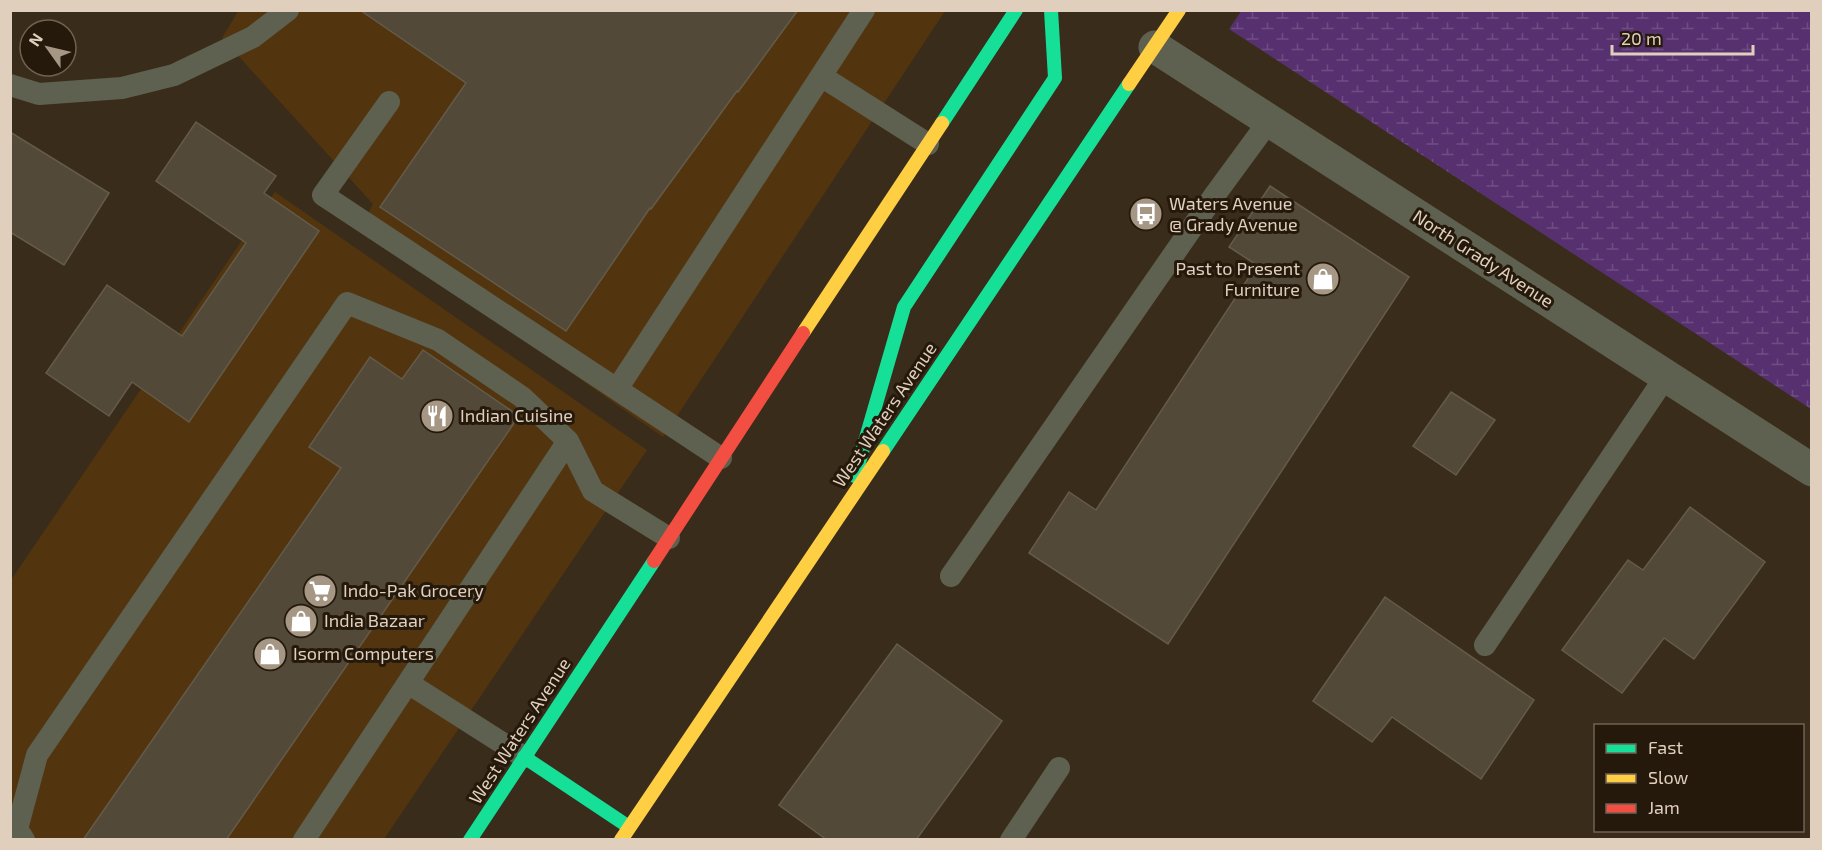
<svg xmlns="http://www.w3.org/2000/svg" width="1822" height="850" font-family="'Exo 2',sans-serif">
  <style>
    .built { fill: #52350f }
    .wetland { fill: url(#wetland-marsh) }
    .building { fill: #524939; stroke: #645b4a; stroke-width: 1.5 }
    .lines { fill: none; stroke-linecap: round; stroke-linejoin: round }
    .lane { stroke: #5e6150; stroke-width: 22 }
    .street { stroke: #5e6150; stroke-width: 33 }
    .fast { stroke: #16e098; stroke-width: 14 }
    .slow { stroke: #ffcf43; stroke-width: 14 }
    .jam { stroke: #f24e42; stroke-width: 14 }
    .labels { text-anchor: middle; stroke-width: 6; stroke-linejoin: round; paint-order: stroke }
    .poi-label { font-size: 18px; fill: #e0cfbd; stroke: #25190c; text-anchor: start }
    .street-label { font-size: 18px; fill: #e0cfbd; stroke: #25190c }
  </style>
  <defs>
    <pattern id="wetland-marsh" width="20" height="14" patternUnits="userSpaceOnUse" patternTransform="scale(1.5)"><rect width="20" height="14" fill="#573070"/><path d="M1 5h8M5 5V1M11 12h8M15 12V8" fill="none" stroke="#6f4d82"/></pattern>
  </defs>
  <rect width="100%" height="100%" fill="#3a2c1a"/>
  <path class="built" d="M239,10l706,1 -282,426 -302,-211 12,-22 -151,-166z
    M275,192l372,258 -263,389 -373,1v-260z"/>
  <path class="wetland" d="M1242,10l569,1v398l-582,-380z"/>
  <path class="building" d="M360,10h438l-60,82 -1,-1 -86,118 -1,-1 -84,123 -186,-124 86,-124z
    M196,122l80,54 -12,17 55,38 -130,191 -57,-40 -23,34 -63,-43 61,-88 75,51 64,-93 -90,-62z
    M10,132l99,61 -45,72 -54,-33z
    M1270,186l139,91 -241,367 -139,-91 40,-61 27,18 161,-245 -28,-18z
    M423,350l96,66 -293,424h-143l258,-372 -32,-21 61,-90 32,22z
    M1451,392l44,28 -39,55 -43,-29z
    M1690,507l75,55 -71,97 -30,-21 -42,55 -60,-43 66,-90 15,10z
    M1385,597l149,103 -53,79 -89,-62 -20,25 -59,-41z
    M897,644l105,77 -86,119h-89l-48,-35z"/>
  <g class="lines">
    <path class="lane" d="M864,10l-43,66 107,68
      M10,85l29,9 83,-6 52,-13 79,-38 35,-27
      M389,102l-66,93 398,263
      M617,389l204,-313
      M951,576l263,-380 55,-75
      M1485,645l181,-269
      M408,683l116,74
      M24,840l-7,-11 20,-74 310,-452 91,37 84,57 46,44 25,50 76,47
      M304,840l264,-399
      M1011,840l48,-72"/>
    <path class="street" d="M1155,47l657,423"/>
    <path class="fast" d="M942,123l74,-113
      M883,451l246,-367
      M855,476l49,-169 151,-229 -4,-68
      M524,757l105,70
      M470,840l184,-279"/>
    <path class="slow" d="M1129,84l50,-74
      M803,333l139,-210
      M621,840l262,-389"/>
    <path class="jam" d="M654,561l149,-228"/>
  </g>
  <defs>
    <g id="bus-disc" transform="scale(1.725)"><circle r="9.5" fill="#a69684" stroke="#25190c"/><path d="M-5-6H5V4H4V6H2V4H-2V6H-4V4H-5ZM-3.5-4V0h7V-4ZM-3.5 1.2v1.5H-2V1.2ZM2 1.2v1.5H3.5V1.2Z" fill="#fff"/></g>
    <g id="shop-disc" transform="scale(1.725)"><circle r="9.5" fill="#a69684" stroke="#25190c"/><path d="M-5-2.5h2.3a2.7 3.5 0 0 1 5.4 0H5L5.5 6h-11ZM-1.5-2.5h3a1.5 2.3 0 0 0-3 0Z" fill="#fff"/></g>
    <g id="restaurant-disc" transform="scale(1.725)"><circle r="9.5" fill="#a69684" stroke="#25190c"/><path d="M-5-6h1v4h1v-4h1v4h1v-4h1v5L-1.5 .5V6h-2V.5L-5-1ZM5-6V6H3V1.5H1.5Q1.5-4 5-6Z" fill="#fff"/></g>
    <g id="supermarket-disc" transform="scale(1.725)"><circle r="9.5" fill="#a69684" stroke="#25190c"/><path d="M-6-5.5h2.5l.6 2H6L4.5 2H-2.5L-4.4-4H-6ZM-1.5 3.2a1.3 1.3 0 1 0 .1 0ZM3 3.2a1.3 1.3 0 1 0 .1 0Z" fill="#fff"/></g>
  </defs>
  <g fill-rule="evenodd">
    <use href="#bus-disc" x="1146" y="214"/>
    <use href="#shop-disc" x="1323" y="279"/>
    <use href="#restaurant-disc" x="437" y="416"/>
    <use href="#supermarket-disc" x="320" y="591"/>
    <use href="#shop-disc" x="301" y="621"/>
    <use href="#shop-disc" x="270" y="654"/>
  </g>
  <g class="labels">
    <g class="poi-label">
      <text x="1169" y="210">Waters Avenue<tspan x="1169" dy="21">@ Grady Avenue</tspan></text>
      <text x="1300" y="275" text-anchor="end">Past to Present<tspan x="1300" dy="21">Furniture</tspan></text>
      <text x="460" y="422">Indian Cuisine</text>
      <text x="343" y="597">Indo-Pak Grocery</text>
      <text x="324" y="627">India Bazaar</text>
      <text x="293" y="660">Isorm Computers</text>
    </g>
    <g class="street-label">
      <text transform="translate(1483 259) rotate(33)" y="6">North Grady Avenue</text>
      <text transform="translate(885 415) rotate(-56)" y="6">West Waters Avenue</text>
      <text transform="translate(520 731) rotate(-57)" y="6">West Waters Avenue</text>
    </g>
  </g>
  <rect width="1822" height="850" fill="none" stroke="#e0cfbd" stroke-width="24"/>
  <rect x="1594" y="724" width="210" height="108" fill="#25190c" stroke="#706253" stroke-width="1.5"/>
  <rect x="1606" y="744" width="30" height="9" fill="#16e098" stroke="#706253" stroke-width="1.5"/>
  <text x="1648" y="754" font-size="18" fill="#e0cfbd">Fast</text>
  <rect x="1606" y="774" width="30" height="9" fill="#ffcf43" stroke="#706253" stroke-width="1.5"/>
  <text x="1648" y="784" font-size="18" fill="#e0cfbd">Slow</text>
  <rect x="1606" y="804" width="30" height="9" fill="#f24e42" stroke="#706253" stroke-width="1.5"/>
  <text x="1648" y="814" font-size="18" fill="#e0cfbd">Jam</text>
  <g transform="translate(48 48) rotate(304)"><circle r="28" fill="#25190c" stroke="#706253" stroke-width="1.5"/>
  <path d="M0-4.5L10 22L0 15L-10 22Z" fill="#a69684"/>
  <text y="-9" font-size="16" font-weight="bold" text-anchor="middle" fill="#e0cfbd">N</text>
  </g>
  <path d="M1612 45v9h141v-9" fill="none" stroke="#e0cfbd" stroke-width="3"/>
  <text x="1621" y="45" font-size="18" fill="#e0cfbd" stroke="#25190c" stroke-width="4.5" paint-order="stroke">20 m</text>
</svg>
